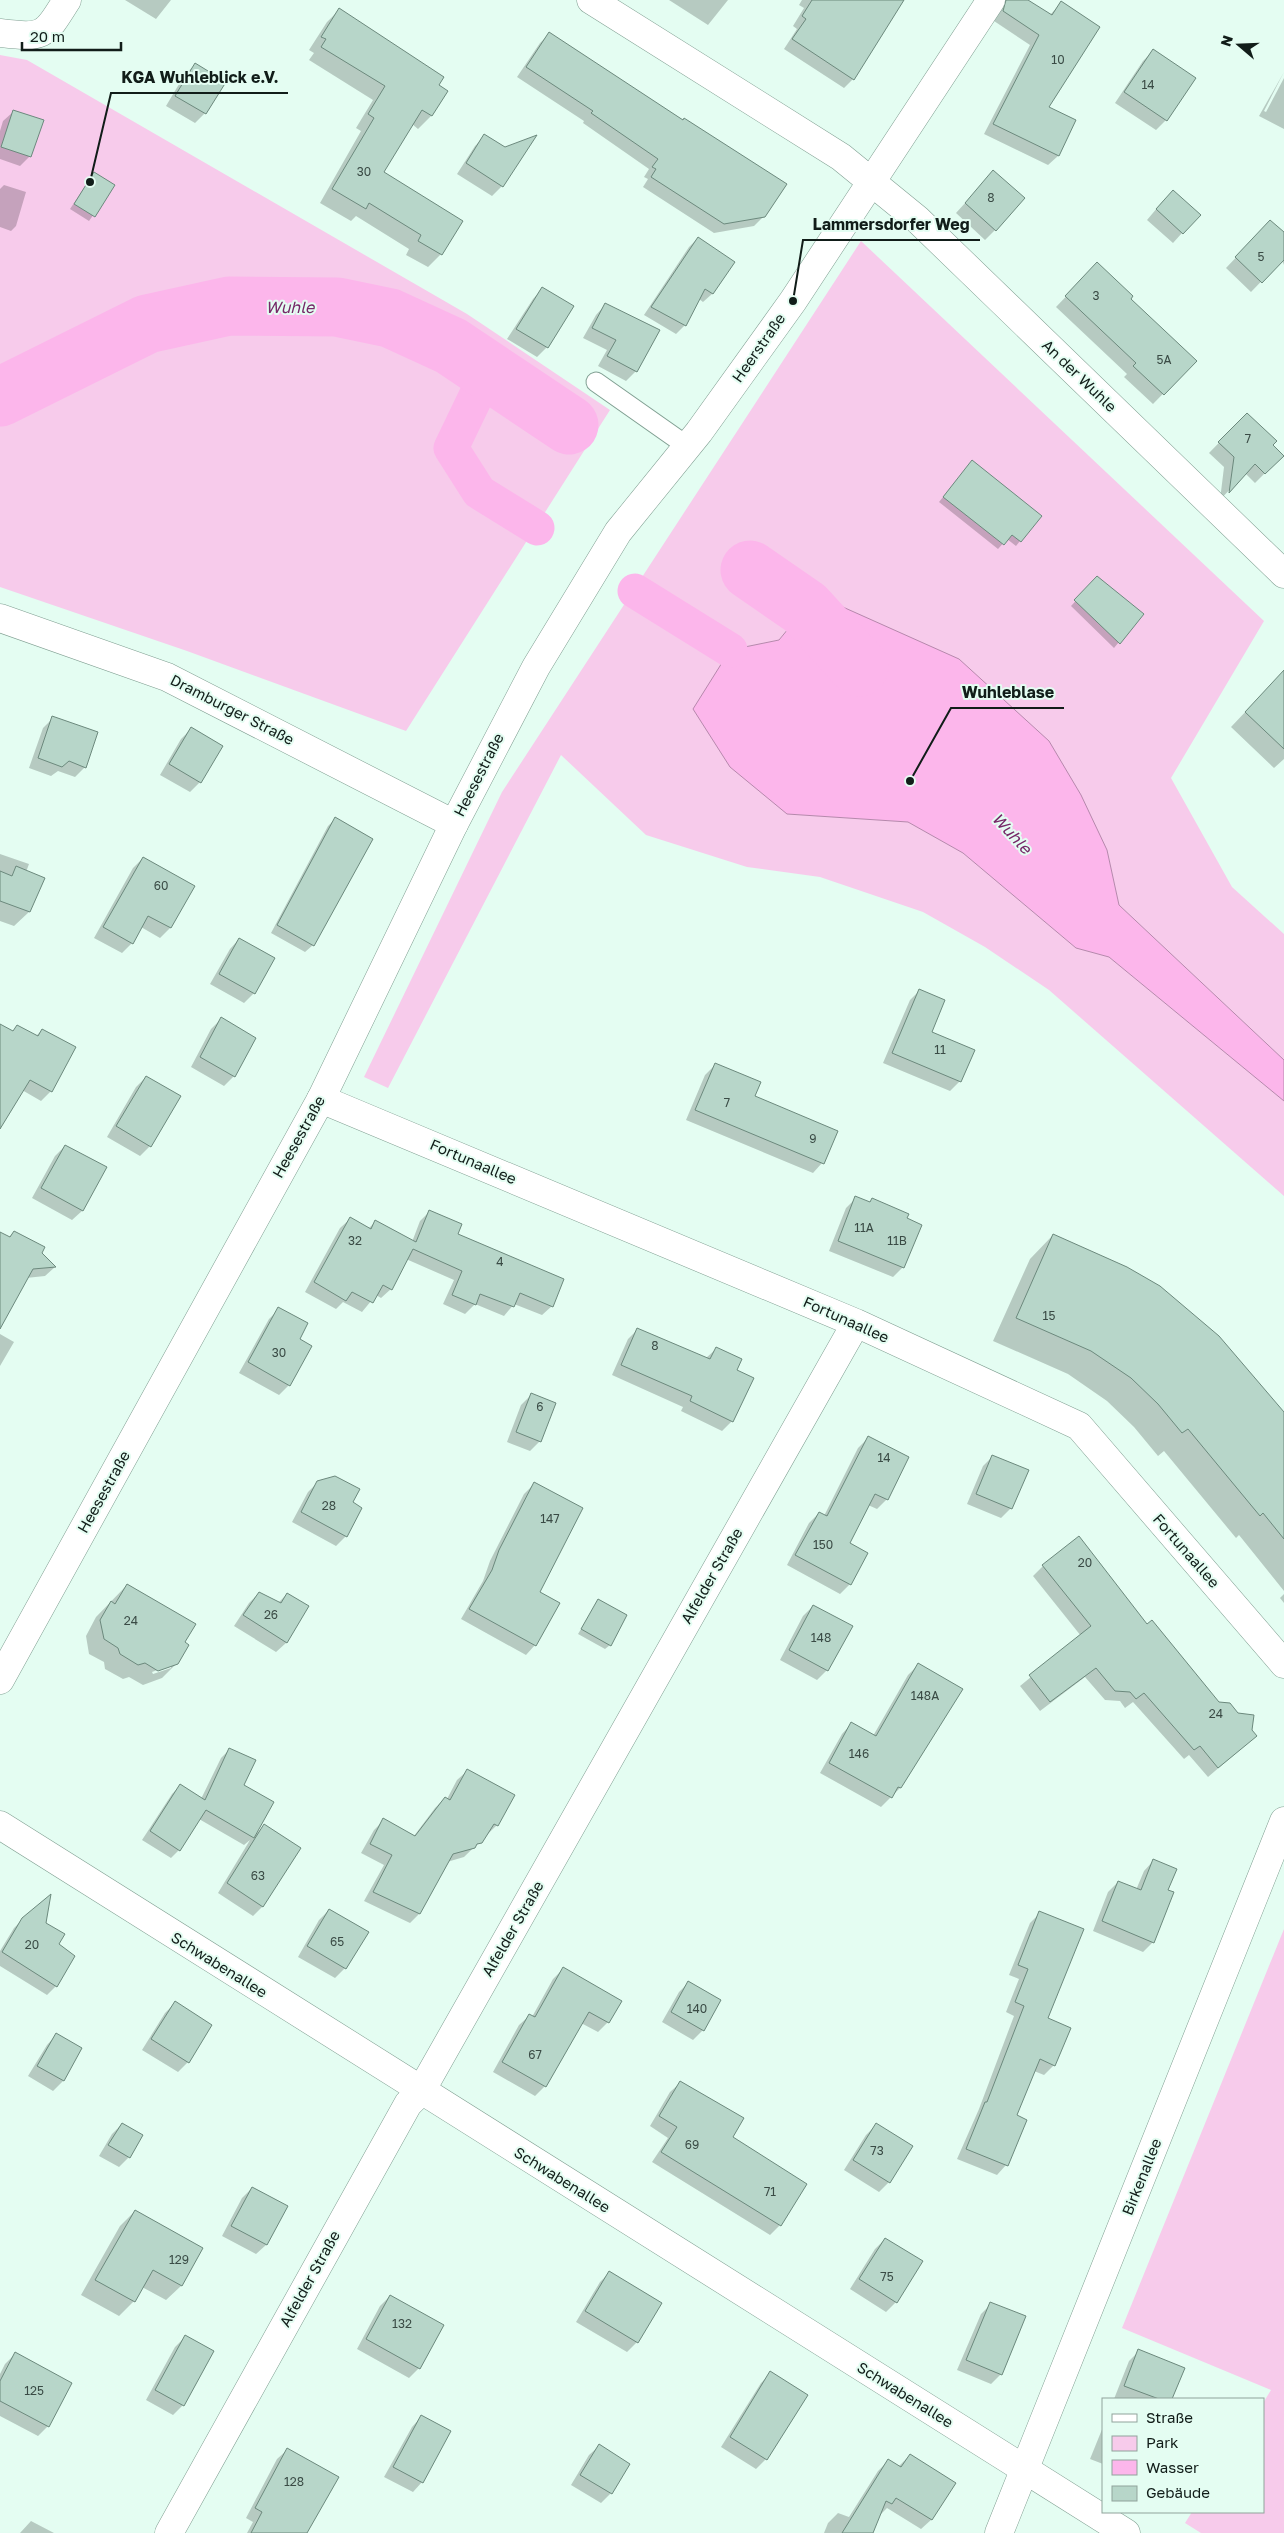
<svg xmlns="http://www.w3.org/2000/svg" width="1284" height="2533" font-family="'Golos Text',sans-serif">
  <style>
    .green { fill: #f7cbeb }
    .water { fill: #fcb6eb; stroke: #b688ac }
    .shadow { fill: #0003; fill-rule: evenodd }
    .lines { fill: none; stroke-linecap: round; stroke-linejoin: round }
    .canal { stroke: #fcb6eb; stroke-width: 35 }
    .river { stroke: #fcb6eb; stroke-width: 59 }
    .building { fill: #b7d6c9; stroke: #6c897d }
    .lane-casing { stroke: #809f92; stroke-width: 21 }
    .street-casing { stroke: #809f92; stroke-width: 29 }
    .secondary-casing { stroke: #809f92; stroke-width: 29 }
    .lane { stroke: #fff; stroke-width: 19 }
    .street { stroke: #fff; stroke-width: 28 }
    .secondary { stroke: #fff; stroke-width: 28 }
    .labels { text-anchor: middle; stroke-width: 4; stroke-linejoin: round; paint-order: stroke }
    .number-label { font-size: 12px; fill: #3a4b45 }
    .street-label { font-size: 15px; fill: #111d19; stroke: #e4fdf2 }
    .water-label { font-size: 16px; font-style: italic; fill: #762868; stroke: #e4fdf2 }
    .leader { fill: none; stroke: #111d19; stroke-width: 2 }
    .callout-dot { fill: #111d19; stroke: #e4fdf2; stroke-width: 2 }
    .callout-label { font-size: 16px; text-anchor: middle; font-weight: bold; fill: #111d19; stroke: #e4fdf2; stroke-width: 4; stroke-linejoin: round; paint-order: stroke }
  </style>
  <rect width="100%" height="100%" fill="#e4fdf2"/>
  <path class="green" d="M0,55l27,5 440,254 143,96 -204,321 -219,-80 -187,-64z
    M861,241l403,380 -93,157 61,109 52,47v126l-165,-155 -12,-55 -291,-255 -37,45 -49,10 57,164 121,8 55,31 113,95 33,9 175,144v95l-235,-206 -64,-43 -62,-35 -103,-35 -73,-10 -101,-32 -85,-80 -173,333 -24,-11 138,-285z
    M1284,1929v604h-83l-16,-10 7,-11h71v-109l8,-13 -149,-62z"/>
  <path class="water" d="M816,595l143,64 90,82 32,54 26,55 12,55 165,155v41l-175,-144 -33,-9 -113,-95 -55,-31 -121,-8 -57,-47 -37,-58 37,-59 49,-10z"/>
  <path class="shadow" d="M125,0h46l-15,19z
    M669,0h59l-20,25z
    M802,0h101l-50,79 -9,9 -60,-39 13,-20 -4,-3 11,-18 -5,-3z
    M998,0h27l25,15 11,-12 -14,104 28,14 -17,35 -10,9 -64,-31 46,-89 -36,-24z
    M340,9l106,82 -15,25 -13,13 -6,-5 -30,48 79,49 -20,33 -13,13 -22,-12 3,-6 -53,-33 -5,5 -31,-18 41,-72 -5,-3 17,-28 -64,-40 5,-7 -5,-3 18,-28z
    M549,34l215,182 -10,10 -40,7 -71,-46 5,-8 -4,-2 5,-8 -66,-46 1,-2 -67,-44 23,-34z
    M1153,51l41,27 -28,42 -10,10 -41,-27 28,-42z
    M195,65l10,48 -10,10 -29,-17 19,-32z
    M1284,72l-20,39 2,1 18,-34v51l-25,-13z
    M13,112l17,44 -10,10 -20,-7v-28l3,-10z
    M485,136l20,13 29,-12 -32,49 -10,10 -35,-22 18,-28z
    M94,173l20,13 -25,35 -19,-12z
    M984,182l11,48 -10,10 -29,-27z
    M4,185l22,7 -10,34 -5,5 -11,-4v-38z
    M1163,201l19,32 -9,10 -26,-23z
    M1261,231l23,3v31l-2,-5 -31,32 -25,-24z
    M698,238l35,24 -21,32 -9,8 -4,-3 -14,26 -9,9 -32,-19 45,-68z
    M1097,264l32,35 66,62 -42,43 -29,-27 3,-3 -71,-67z
    M542,289l30,18 -25,40 -10,10 -30,-18 26,-40z
    M605,305l31,66 -10,10 -28,-15 9,-16 -24,-12 13,-23z
    M1247,414l24,31 11,11 -27,27 -10,-10 -25,27 4,-33 -15,-14z
    M968,466l72,50 -24,30 -9,-7 -9,10 -59,-47z
    M1097,578l45,36 -28,34 -43,-42z
    M1284,678v81l-10,9 -43,-41 35,-37z
    M53,718l32,49 -10,10 -17,-6 -7,5 -22,-8 14,-40z
    M191,729l9,53 -10,10 -30,-17 21,-36z
    M335,819l-22,126 -8,7 -34,-19 57,-107z
    M0,854l29,10 -3,8 3,40 -15,14 -14,-5z
    M143,858l50,29 -23,41 -10,10 -19,-11 -9,16 -10,10 -28,-15 39,-70z
    M239,939l15,54 -10,10 -34,-19 20,-35z
    M920,990l10,42 30,49 -10,10 -67,-28 27,-63z
    M221,1019l13,57 -10,10 -33,-19 20,-38z
    M0,1025l12,7 5,-5 19,9 6,-6 9,61 -10,10 -19,-11 -22,37z
    M715,1065l39,31 68,67 -9,10 -127,-53 19,-45z
    M146,1077l4,69 -10,10 -33,-19 29,-50z
    M65,1146l40,22 -23,43 -10,9 -40,-22 23,-42z
    M856,1198l13,5 3,-3 31,67 -10,10 -64,-26 17,-43z
    M430,1211l26,24 96,71 -10,9 -28,-11 -10,12 -29,-12 -10,10 -22,-10 11,-24 -48,-21 -15,30 -10,9 -5,-3 -14,17 -19,-10 -7,7 -31,-17 35,-64 10,-9 18,10 7,-7 37,20 8,-21z
    M14,1232l41,35 -10,9 -19,2 -26,48v-93l8,5z
    M1053,1235l231,179v177l-45,-56 -3,3 -72,-87 -6,5 -24,-29 -27,-26 -39,-27 -75,-33 37,-82z
    M279,1309l19,30 -9,46 -10,10 -40,-22 30,-54z
    M638,1329l68,29 10,-9 19,22 -3,50 -10,10 -41,-20 2,-4 -71,-32 16,-36z
    M0,1334l14,8 -14,24z
    M531,1395l9,46 -10,10 -23,-9 14,-37z
    M868,1438l39,19 -20,42 -10,10 -9,-4 -20,39 2,40 -10,10 -53,-29 22,-42 10,-10 5,3 34,-68z
    M993,1456l18,52 -10,10 -34,-14 16,-38z
    M318,1482l33,21 -5,33 -10,10 -44,-24 16,-30z
    M534,1484l5,108 -4,53 -9,10 -65,-36 22,-38 7,-20 34,-67z
    M1043,1566l104,60 71,78 38,32 -48,41 -19,-22 -5,4 -51,-57 -8,6 -5,-7 -15,-1 -20,-23 -45,34 -20,-25 61,-50 -48,-60z
    M127,1585l56,58 -6,20 -15,15 -19,7 -14,-8 -6,2 -18,-10 -1,-7 -15,-8 -3,-18 10,-19zM171,1665v3l-18,6 -1,-2z
    M259,1593l19,10 9,-9 20,13 -21,36 -10,9 -42,-26 15,-23z
    M1284,1594v9l-4,-5z
    M598,1601l12,44 -5,4 -27,-15z
    M813,1606l38,21 -24,43 -10,10 -37,-20 23,-44z
    M918,1665l-18,123 -19,19 -61,-34 22,-39 9,-10 22,12 35,-61z
    M229,1750l13,36 14,48 8,-8 -1,80 -10,10 -35,-23 32,-53 -6,5 -45,-26 -20,31 -8,8 -29,-18 30,-46 8,-8 21,13 20,-41z
    M467,1771l30,54 -33,32 -17,5 -28,52 -9,9 -46,-22 20,-36 -23,-12 13,-23 10,-10 30,16 21,-28 10,-10 2,1 10,-19z
    M1153,1861l14,30 -14,51 -10,10 -50,-21 15,-39 10,-10 18,8 8,-19z
    M329,1910l16,58 -10,10 -37,-21 21,-37z
    M1040,1913l6,106 8,46 -10,10 -10,-4 -19,45 -9,49 -9,10 -40,-16 22,-50 35,-93 -8,-4 13,-33 -10,-4 21,-52z
    M23,1919l22,5 12,21 -1,41 -9,9 -47,-29v-15l14,-23z
    M563,1969l45,53 -10,10 -17,-9 -36,63 -10,10 -42,-24 26,-47 10,-9 3,1 21,-38z
    M688,1983l15,47 -10,10 -31,-18 17,-30z
    M175,2003l13,59 -10,10 -36,-22 23,-37z
    M56,2035l24,14 -17,32 -10,10 -25,-15 19,-31z
    M680,2083l51,54 49,88 -10,10 -118,-73 16,-24 -18,-12 20,-34z
    M122,2124l7,33 -10,10 -20,-11 13,-22z
    M876,2125l13,57 -10,10 -35,-22 22,-35z
    M252,2188l14,57 -10,9 -34,-18 20,-38z
    M135,2211l66,37 -20,38 -15,14 -24,-13 -8,14 -15,15 -38,-21 39,-69z
    M885,2239l11,63 -10,10 -36,-23 25,-40z
    M610,2272l50,31 -23,39 -10,10 -51,-30 24,-40z
    M390,2296l29,72 -10,10 -52,-29 23,-43z
    M991,2304l10,70 -10,10 -34,-14 24,-56z
    M185,2337l-2,68 -10,10 -27,-15 29,-53z
    M1139,2351l44,17 -12,31h-57l15,-38z
    M15,2354l55,29 -22,43 -10,10 -38,-20v-42l5,-10z
    M771,2373l-5,86 -10,10 -35,-22 40,-64z
    M421,2417l1,65 -9,10 -29,-15 28,-50z
    M1103,2427v37l-13,-5z
    M599,2446l30,18 -18,29 -10,10 -30,-18 18,-30z
    M287,2450l19,83h-59l6,-11 -7,-4 31,-59z
    M910,2455l44,29 -23,36 -10,9 -34,-21 -6,6 -1,-1 -9,20h-47l4,-10 10,-10 11,4 29,-46 10,-10 10,6z
    M31,2521l23,12h-34z"/>
  <g class="lines">
    <path class="canal" d="M488,371l-37,77 28,44 58,36
      M635,591l95,59"/>
    <path class="river" d="M0,397l147,-73 82,-18 108,1 53,11 61,28 118,79
      M750,570l55,38 54,59"/>
  </g>
  <path class="building" d="M812,0h92l-50,80 -62,-41 14,-20 -4,-3z
    M1006,0h22l24,15 9,-14 39,26 -51,80 27,13 -17,36 -66,-32 46,-89 -36,-24z
    M339,8l105,69 -5,8 9,6 -16,25 -10,-6 -38,62 79,49 -21,34 -24,-14 3,-6 -52,-32 -3,6 -34,-20 42,-71 -6,-4 17,-28 -64,-39 5,-8 -5,-2z
    M549,32l134,88 1,-2 103,66 -22,33 -41,7 -73,-47 5,-8 -4,-2 6,-8 -67,-46 2,-2 -67,-44z
    M1153,49l43,29 -29,43 -43,-29z
    M195,63l31,19 -20,32 -31,-18z
    M13,110l31,10 -13,37 -30,-10z
    M484,134l21,13 32,-12 -34,52 -37,-24z
    M993,170l32,28 -29,33 -31,-28z
    M94,172l21,13 -20,32 -21,-13z
    M1173,190l28,25 -18,19 -27,-25z
    M1270,220l14,12v28l-22,23 -27,-26z
    M698,237l37,25 -22,32 -8,-5 -19,37 -35,-19z
    M1097,262l36,34 -2,3 66,62 -33,34 -31,-29 3,-3 -71,-67z
    M542,287l32,19 -26,42 -32,-19z
    M605,303l55,27 -23,42 -30,-16 9,-16 -24,-12z
    M1247,413l30,28 -4,4 11,11 -19,18 -10,-10 -26,29 5,-36 -16,-15z
    M972,460l70,56 -21,26 -9,-7 -8,10 -61,-48z
    M1097,576l47,38 -24,30 -46,-44z
    M1284,670v79l-39,-37z
    M52,716l46,16 -12,36 -17,-7 -7,6 -24,-9z
    M191,727l32,19 -22,37 -32,-19z
    M335,817l38,22 -59,107 -37,-21z
    M143,857l52,29 -24,42 -23,-12 -15,28 -30,-17z
    M16,866l29,12 -15,34 -30,-11v-30l12,5z
    M239,938l36,20 -20,36 -36,-20z
    M919,989l26,11 -13,32 43,18 -14,32 -69,-29z
    M221,1017l35,21 -21,39 -35,-20z
    M0,1024l13,7 4,-6 21,11 4,-7 34,18 -24,45 -22,-12 -30,49z
    M715,1063l46,19 -6,14 83,35 -14,33 -129,-54z
    M146,1076l35,20 -30,51 -35,-21z
    M65,1145l42,22 -24,44 -42,-23z
    M855,1196l15,6 2,-4 37,16 -2,4 15,7 -18,43 -66,-27z
    M429,1210l33,14 -4,10 106,45 -11,28 -33,-14 -6,14 -34,-13 -4,11 -24,-10 10,-24 -49,-22 -21,41 -9,-5 -10,18 -21,-11 -6,9 -32,-19 36,-65 21,12 4,-9 41,22z
    M14,1231l31,16 -3,6 14,14 -23,2 -33,60v-97l10,5z
    M1053,1234l74,33 33,19 59,50 65,76v127l-21,-26 -3,3 -72,-87 -6,4 -24,-29 -27,-26 -40,-27 -75,-33z
    M278,1307l30,16 -8,16 12,7 -22,40 -42,-24z
    M637,1328l73,31 6,-12 26,12 -5,11 17,8 -21,44 -43,-21 2,-5 -71,-31z
    M531,1393l25,10 -15,39 -25,-10z
    M868,1436l41,21 -21,43 -13,-6 -25,49 18,10 -17,32 -56,-30 24,-43 8,4z
    M992,1455l37,15 -17,39 -36,-15z
    M335,1476l25,13 -7,13 9,6 -15,29 -46,-25 16,-31z
    M534,1482l49,26 -43,84 20,11 -24,43 -67,-37 23,-39 7,-20z
    M1079,1536l68,88 5,-4 67,82 11,1 8,10 16,2 -2,15 5,6 -39,32 -18,-22 -6,4 -50,-57 -8,6 -6,-7 -15,-1 -19,-23 -46,34 -21,-27 62,-49 -49,-61z
    M127,1584l69,40 -11,18 4,3 -11,19 -20,7 -13,-8 -7,2 -18,-11 -2,-6 -14,-9 -4,-19 11,-19 4,3z
    M259,1592l22,11 6,-10 22,13 -22,37 -44,-28z
    M598,1599l29,16 -16,31 -30,-17z
    M813,1605l40,21 -25,45 -39,-21z
    M918,1663l45,26 -62,99 -3,-1 -6,11 -63,-35 22,-41 25,14z
    M229,1748l27,12 -12,25 30,17 -20,36 -48,-28 -26,41 -30,-20 30,-47 25,16z
    M467,1769l48,26 -17,31 -4,-2 -12,19 -5,1 -2,4 -22,6 -33,60 -47,-22 19,-37 -22,-11 13,-26 32,18 30,-39 5,3z
    M264,1824l37,24 -38,59 -36,-24z
    M1153,1859l24,10 -9,21 6,2 -20,51 -52,-22 16,-40 23,9z
    M51,1894l-5,29 19,11 -6,10 16,12 -18,31 -55,-35 20,-34z
    M329,1909l40,23 -23,37 -39,-23z
    M1039,1911l45,18 -36,89 23,10 -16,38 -15,-7 -23,56 10,5 -19,46 -42,-17 19,-47h2l37,-96 -9,-4 13,-33 -10,-4z
    M563,1967l59,34 -13,22 -20,-11 -43,75 -44,-25 27,-48 6,3z
    M688,1981l33,19 -17,31 -33,-19z
    M175,2001l37,24 -23,38 -38,-24z
    M56,2033l26,15 -18,33 -27,-15z
    M680,2081l64,37 -11,19 74,47 -26,42 -120,-74 16,-25 -18,-11z
    M122,2123l21,12 -13,23 -22,-13z
    M876,2123l37,23 -23,37 -37,-23z
    M252,2187l36,19 -21,39 -36,-19z
    M135,2210l68,38 -21,38 -29,-16 -18,32 -40,-22z
    M885,2238l38,23 -26,42 -38,-24z
    M609,2271l53,32 -24,40 -53,-32z
    M390,2295l54,30 -24,44 -54,-30z
    M990,2302l36,14 -24,59 -36,-15z
    M185,2335l29,16 -30,55 -29,-16z
    M1138,2349l47,19 -13,31h-13l-35,-13z
    M15,2352l57,31 -23,44 -49,-26v-20z
    M770,2371l38,24 -41,65 -37,-23z
    M421,2415l30,16 -28,52 -30,-16z
    M599,2444l31,20 -18,30 -32,-19z
    M287,2448l52,29 -32,56h-56l11,-21 -7,-4z
    M910,2454l46,29 -24,37 -36,-22 -4,6 -6,-3 -13,32h-31l46,-74 13,8z"/>
  <g class="lines">
    <g class="lane-casing">
      <path id="lane" d="M596,382l91,64"/>
    </g>
    <g class="street-casing">
      <path id="street" d="M591,0l250,157 76,62 367,355
        M0,33c44,5 44,4 67,-33
        M0,618l167,59 287,147
        M321,1099l535,224 223,103 205,238
        M0,1825l1126,708
        M169,2533l239,-429 13,-13 435,-768
        M999,2533l285,-712"/>
    </g>
    <g class="secondary-casing">
      <path id="secondary" d="M0,1680l321,-581 133,-275 82,-157 82,-135 81,-100 94,-131 198,-301"/>
    </g>
    <use href="#lane" class="lane"/>
    <use href="#street" class="street"/>
    <use href="#secondary" class="secondary"/>
  </g>
  <g class="labels">
    <g class="number-label">
      <text x="1058" y="64">10</text>
      <text x="1148" y="89">14</text>
      <text x="364" y="176">30</text>
      <text x="991" y="202">8</text>
      <text x="1261" y="261">5</text>
      <text x="1096" y="300">3</text>
      <text x="1164" y="364">5A</text>
      <text x="1248" y="443">7</text>
      <text x="161" y="890">60</text>
      <text x="940" y="1054">11</text>
      <text x="727" y="1107">7</text>
      <text x="813" y="1143">9</text>
      <text x="864" y="1232">11A</text>
      <text x="355" y="1245">32</text>
      <text x="897" y="1245">11B</text>
      <text x="500" y="1266">4</text>
      <text x="1049" y="1320">15</text>
      <text x="655" y="1350">8</text>
      <text x="279" y="1357">30</text>
      <text x="540" y="1411">6</text>
      <text x="884" y="1462">14</text>
      <text x="329" y="1510">28</text>
      <text x="550" y="1523">147</text>
      <text x="823" y="1549">150</text>
      <text x="1085" y="1567">20</text>
      <text x="271" y="1619">26</text>
      <text x="131" y="1625">24</text>
      <text x="821" y="1642">148</text>
      <text x="925" y="1700">148A</text>
      <text x="1216" y="1718">24</text>
      <text x="859" y="1758">146</text>
      <text x="258" y="1880">63</text>
      <text x="337" y="1946">65</text>
      <text x="32" y="1949">20</text>
      <text x="697" y="2013">140</text>
      <text x="535" y="2059">67</text>
      <text x="692" y="2149">69</text>
      <text x="877" y="2155">73</text>
      <text x="770" y="2196">71</text>
      <text x="179" y="2264">129</text>
      <text x="887" y="2281">75</text>
      <text x="402" y="2328">132</text>
      <text x="34" y="2395">125</text>
      <text x="294" y="2486">128</text>
    </g>
    <g class="street-label">
      <text transform="translate(759 348) rotate(-55)" y="5">Heerstraße</text>
      <text transform="translate(1079 376) rotate(44)" y="5">An der Wuhle</text>
      <text transform="translate(232 710) rotate(27)" y="5">Dramburger Straße</text>
      <text transform="translate(479 775) rotate(-63)" y="5">Heesestraße</text>
      <text transform="translate(299 1137) rotate(-61)" y="5">Heesestraße</text>
      <text transform="translate(473 1162) rotate(23)" y="5">Fortunaallee</text>
      <text transform="translate(846 1320) rotate(24)" y="5">Fortunaallee</text>
      <text transform="translate(104 1492) rotate(-61)" y="5">Heesestraße</text>
      <text transform="translate(1186 1551) rotate(49)" y="5">Fortunaallee</text>
      <text transform="translate(712 1576) rotate(-60)" y="5">Alfelder Straße</text>
      <text transform="translate(513 1929) rotate(-60)" y="5">Alfelder Straße</text>
      <text transform="translate(219 1965) rotate(32)" y="5">Schwabenallee</text>
      <text transform="translate(1142 2177) rotate(-68)" y="5">Birkenallee</text>
      <text transform="translate(562 2180) rotate(32)" y="5">Schwabenallee</text>
      <text transform="translate(310 2279) rotate(-61)" y="5">Alfelder Straße</text>
      <text transform="translate(905 2395) rotate(32)" y="5">Schwabenallee</text>
    </g>
    <g class="water-label">
      <text x="290" y="313">Wuhle</text>
      <text transform="translate(1012 833) rotate(47)" y="6">Wuhle</text>
    </g>
  </g>
  <path class="leader" d="M90 182L111 93H288M793 301L803 240H980M910 781L951 708H1064"/>
  <g class="callout-dot">
    <circle cx="90" cy="182" r="5"/>
    <circle cx="793" cy="301" r="5"/>
    <circle cx="910" cy="781" r="5"/>
  </g>
  <g class="callout-label">
    <text x="200" y="83">KGA Wuhleblick e.V.</text>
    <text x="891" y="230">Lammersdorfer Weg</text>
    <text x="1008" y="698">Wuhleblase</text>
  </g>
  <rect x="1102" y="2398" width="162" height="115" fill="#e4fdf2" stroke="#90a39b"/>
  <rect x="1112" y="2414" width="25" height="8" fill="#ffffff" stroke="#90a39b"/>
  <text x="1146" y="2423" font-size="15" fill="#111d19">Straße</text>
  <rect x="1112" y="2436" width="25" height="15" fill="#f7cbeb" stroke="#90a39b"/>
  <text x="1146" y="2448" font-size="15" fill="#111d19">Park</text>
  <rect x="1112" y="2460" width="25" height="15" fill="#fcb6eb" stroke="#90a39b"/>
  <text x="1146" y="2473" font-size="15" fill="#111d19">Wasser</text>
  <rect x="1112" y="2486" width="25" height="15" fill="#b7d6c9" stroke="#90a39b"/>
  <text x="1146" y="2498" font-size="15" fill="#111d19">Gebäude</text>
  <g transform="translate(1239 45) rotate(289)" stroke="#e4fdf2" stroke-width="4" paint-order="stroke">
  <path d="M0-4L9 19L0 12L-9 19Z" fill="#111d19"/>
  <text y="-8" font-size="14" font-weight="bold" text-anchor="middle" fill="#111d19">N</text>
  </g>
  <path d="M22 42v8h99v-8" fill="none" stroke="#111d19" stroke-width="2.5"/>
  <text x="30" y="42" font-size="15" fill="#111d19" stroke="#e4fdf2" stroke-width="4" paint-order="stroke">20 m</text>
</svg>
